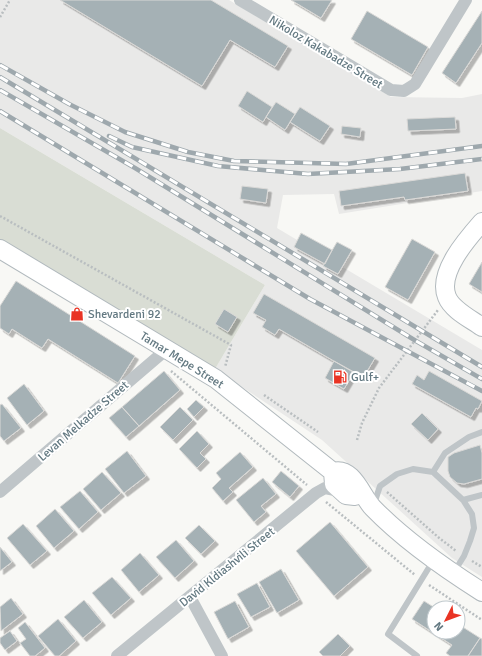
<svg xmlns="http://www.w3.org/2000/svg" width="482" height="656" font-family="Signika,sans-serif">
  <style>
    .built { fill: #e9e9e8 }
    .green { fill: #d9ddd4 }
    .building { fill: #a5b1b5; stroke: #dad9d7; filter: url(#shadow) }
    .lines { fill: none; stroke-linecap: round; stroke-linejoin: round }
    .secondary-casing { stroke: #b1b9bd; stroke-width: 20 }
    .path { stroke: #b9bec0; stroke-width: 2.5; stroke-dasharray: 2 2; stroke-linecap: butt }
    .lane { stroke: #bfc5c8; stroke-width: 6 }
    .street { stroke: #bfc5c8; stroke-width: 12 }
    .secondary { stroke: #fff; stroke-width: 18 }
    .rail-casing { stroke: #9ea8ad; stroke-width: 4.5 }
    .rail { stroke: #fff; stroke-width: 3; stroke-dasharray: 9; stroke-linecap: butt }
    .labels { text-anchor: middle; stroke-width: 4; stroke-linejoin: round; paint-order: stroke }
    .street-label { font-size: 12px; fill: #627881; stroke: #fff }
    .poi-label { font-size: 12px; fill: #627881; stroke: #fff; text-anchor: start }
  </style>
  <defs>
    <filter id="shadow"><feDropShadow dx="3.5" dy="3.5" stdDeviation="0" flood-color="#0004"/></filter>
  </defs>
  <rect width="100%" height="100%" fill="#f8f8f5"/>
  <path class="built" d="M0,0h229l162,97 71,1 20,-4v97l-143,23 -5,-20 -51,1 -6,33 205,122v227l-30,-19 -130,-118 -107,-71 50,-84 -265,-157z"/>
  <path class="green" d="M0,128l265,157 -50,84 -215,-129z"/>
  <path class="building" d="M60,0h151l77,46 -13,21 -45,-27 -28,46z
    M291,0h41l-11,18z
    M367,11l61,36 -16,28 -61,-36z
    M482,11v32l-26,40 -14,-10z
    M247,91l25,16 -9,15 -25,-16z
    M276,102l19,12 -10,16 -19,-13z
    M300,107l30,19 -10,15 -30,-19z
    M455,117l1,12 -48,2 -1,-12z
    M342,126l19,2 -1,9 -19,-3z
    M465,173l3,18 -63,9 -1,-3 -63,9 -2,-15z
    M242,186l26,3 -2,14 -26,-4z
    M301,233l31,17 -7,14 -31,-17z
    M412,239l23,13 -27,48 -23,-13z
    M337,242l15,8 -14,24 -15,-8z
    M482,262v30l-13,-8z
    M16,281l119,75 -17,27 -70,-44 -6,9 -30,-19 -3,5 -9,-6v-22z
    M264,294l111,64 -12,20 -84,-49 -4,6 -13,-8 4,-7 -13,-7z
    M224,309l13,8 -9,15 -13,-8z
    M334,361l20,11 -10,17 -19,-11z
    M164,371l16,19 -41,36 -17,-19z
    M429,371l53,30 -4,8 -2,-1 -5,9 -59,-33 5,-9 7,5z
    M24,384l20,27 -17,14 -20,-27z
    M196,400l8,7 -10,10 -7,-8z
    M2,404l19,24 -17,13 -4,-5v-31z
    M122,407l17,19 -13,11 -17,-19z
    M180,407l13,13 -20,20 -13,-13z
    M422,413l16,16 -10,11 -17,-16z
    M197,431l12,13 -9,9 6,6 -9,9 -18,-19z
    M480,445l2,8v26l-18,5 -7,-1 -7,-6 -2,-6v-14l6,-4z
    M127,451l19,25 -22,17 -19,-24z
    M240,452l13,15 -24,21 4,4 -10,9 -11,-13 9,-9 -5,-6z
    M281,471l18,15 -9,11 -18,-15z
    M102,472l19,21 -20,17 -18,-21z
    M263,478l13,16 -15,12 5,6 -12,10 -18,-22z
    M80,491l18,21 -19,17 -19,-22z
    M55,509l19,22 -20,17 -18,-22z
    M330,522l38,45 -34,29 -38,-45z
    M23,524l24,27 -17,14 -23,-27z
    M199,525l16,16 -14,13 -16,-16z
    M176,540l18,21 -19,17 -19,-21z
    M0,547l12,15 -12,9z
    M140,553l19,22 -20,17 -18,-22z
    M281,569l18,31 -22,13 -18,-31z
    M112,577l19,21 -20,17 -19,-22z
    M257,583l13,24 -19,10 -14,-23z
    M11,598l12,16 -22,17 -1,-24z
    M84,600l18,22 -19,16 -19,-21z
    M235,601l14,26 -21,12 -14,-27z
    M424,601l11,7 -1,24h24v-8l22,14 -12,18h-18l-4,-3 6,-8 -40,-26z
    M58,619l18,22 -17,15h-4l-17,-20z
    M25,622l20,26 -10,8h-5l-10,-13 6,-4 -8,-11z
    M10,631l7,10 -12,9 -5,-7v-5z
    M338,634l12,12 -10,10h-17l-4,-4z
    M480,638l2,1v17h-14z"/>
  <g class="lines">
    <g class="secondary-casing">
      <path id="secondary" d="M482,222c-15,17 -45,51 -35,75 5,13 24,22 35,30
        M0,249l216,130 117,93
        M358,489l1,3 -4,4 -9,-1 -12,-11 -1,-12c20,-6 29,25 40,36 32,33 71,60 109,84"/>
    </g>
    <path class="path" d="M0,17l10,-17
      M0,216l231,129 -6,22
      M171,371l136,114
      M264,395l54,37
      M357,440l5,-17 17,-35 59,-78
      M387,492l51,45 18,14
      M326,502l89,73
      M472,561l10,6
      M429,585l53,35"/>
    <path class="lane" d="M433,472l12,-19 24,-16 13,-5
      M463,500l19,-5
      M374,504l6,-18 17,-12 16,-5 20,3 30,28 9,14 2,14 -4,13 -6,15 -10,16
      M417,656l-29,-22 45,-73"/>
    <path class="street" d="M240,0l151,90 13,1 11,-7 51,-84
      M0,492l167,-143
      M190,597l32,59
      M117,656l199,-163 9,-5 15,3"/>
    <use href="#secondary" class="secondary"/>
    <g class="rail-casing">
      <path id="rail" d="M0,65l69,39 56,28 63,20 46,9 112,3 136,-18
        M0,77l482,290
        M0,90l135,78 281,173 66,38
        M0,111l310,188 172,92
        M109,136l23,11 86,19 90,8 92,-5 82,-10"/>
    </g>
    <use href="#rail" class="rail"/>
  </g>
  <defs>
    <g id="shop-bare" transform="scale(1.08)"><path d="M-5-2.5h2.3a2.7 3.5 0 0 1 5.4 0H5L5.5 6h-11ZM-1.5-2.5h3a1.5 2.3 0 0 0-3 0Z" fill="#e93424" stroke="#fff" stroke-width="2.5" paint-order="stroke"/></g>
    <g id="fuel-bare" transform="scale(1.08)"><path d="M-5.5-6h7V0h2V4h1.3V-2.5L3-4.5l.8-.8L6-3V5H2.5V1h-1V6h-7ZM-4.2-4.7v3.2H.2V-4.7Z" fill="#e93424" stroke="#fff" stroke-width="2.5" paint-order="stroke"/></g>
  </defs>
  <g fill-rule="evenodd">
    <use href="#shop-bare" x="77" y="314"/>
    <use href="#fuel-bare" x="340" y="377"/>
  </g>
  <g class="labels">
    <g class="street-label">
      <text transform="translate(326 52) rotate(31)" y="4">Nikoloz Kakabadze Street</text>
      <text transform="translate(182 360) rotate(32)" y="4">Tamar Mepe Street</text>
      <text transform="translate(83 421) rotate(-41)" y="4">Levan Melkadze Street</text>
      <text transform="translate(227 567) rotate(-39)" y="4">David Kldiashvili Street</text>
    </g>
    <g class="poi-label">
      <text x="88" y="318">Shevardeni 92</text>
      <text x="351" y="381">Gulf+</text>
    </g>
  </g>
  <g transform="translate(446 620) rotate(228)"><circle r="19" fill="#ffffff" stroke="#c0c9cd"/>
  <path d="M0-3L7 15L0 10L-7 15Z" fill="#e93424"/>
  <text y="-6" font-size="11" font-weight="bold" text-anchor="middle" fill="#627881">N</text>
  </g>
</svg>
